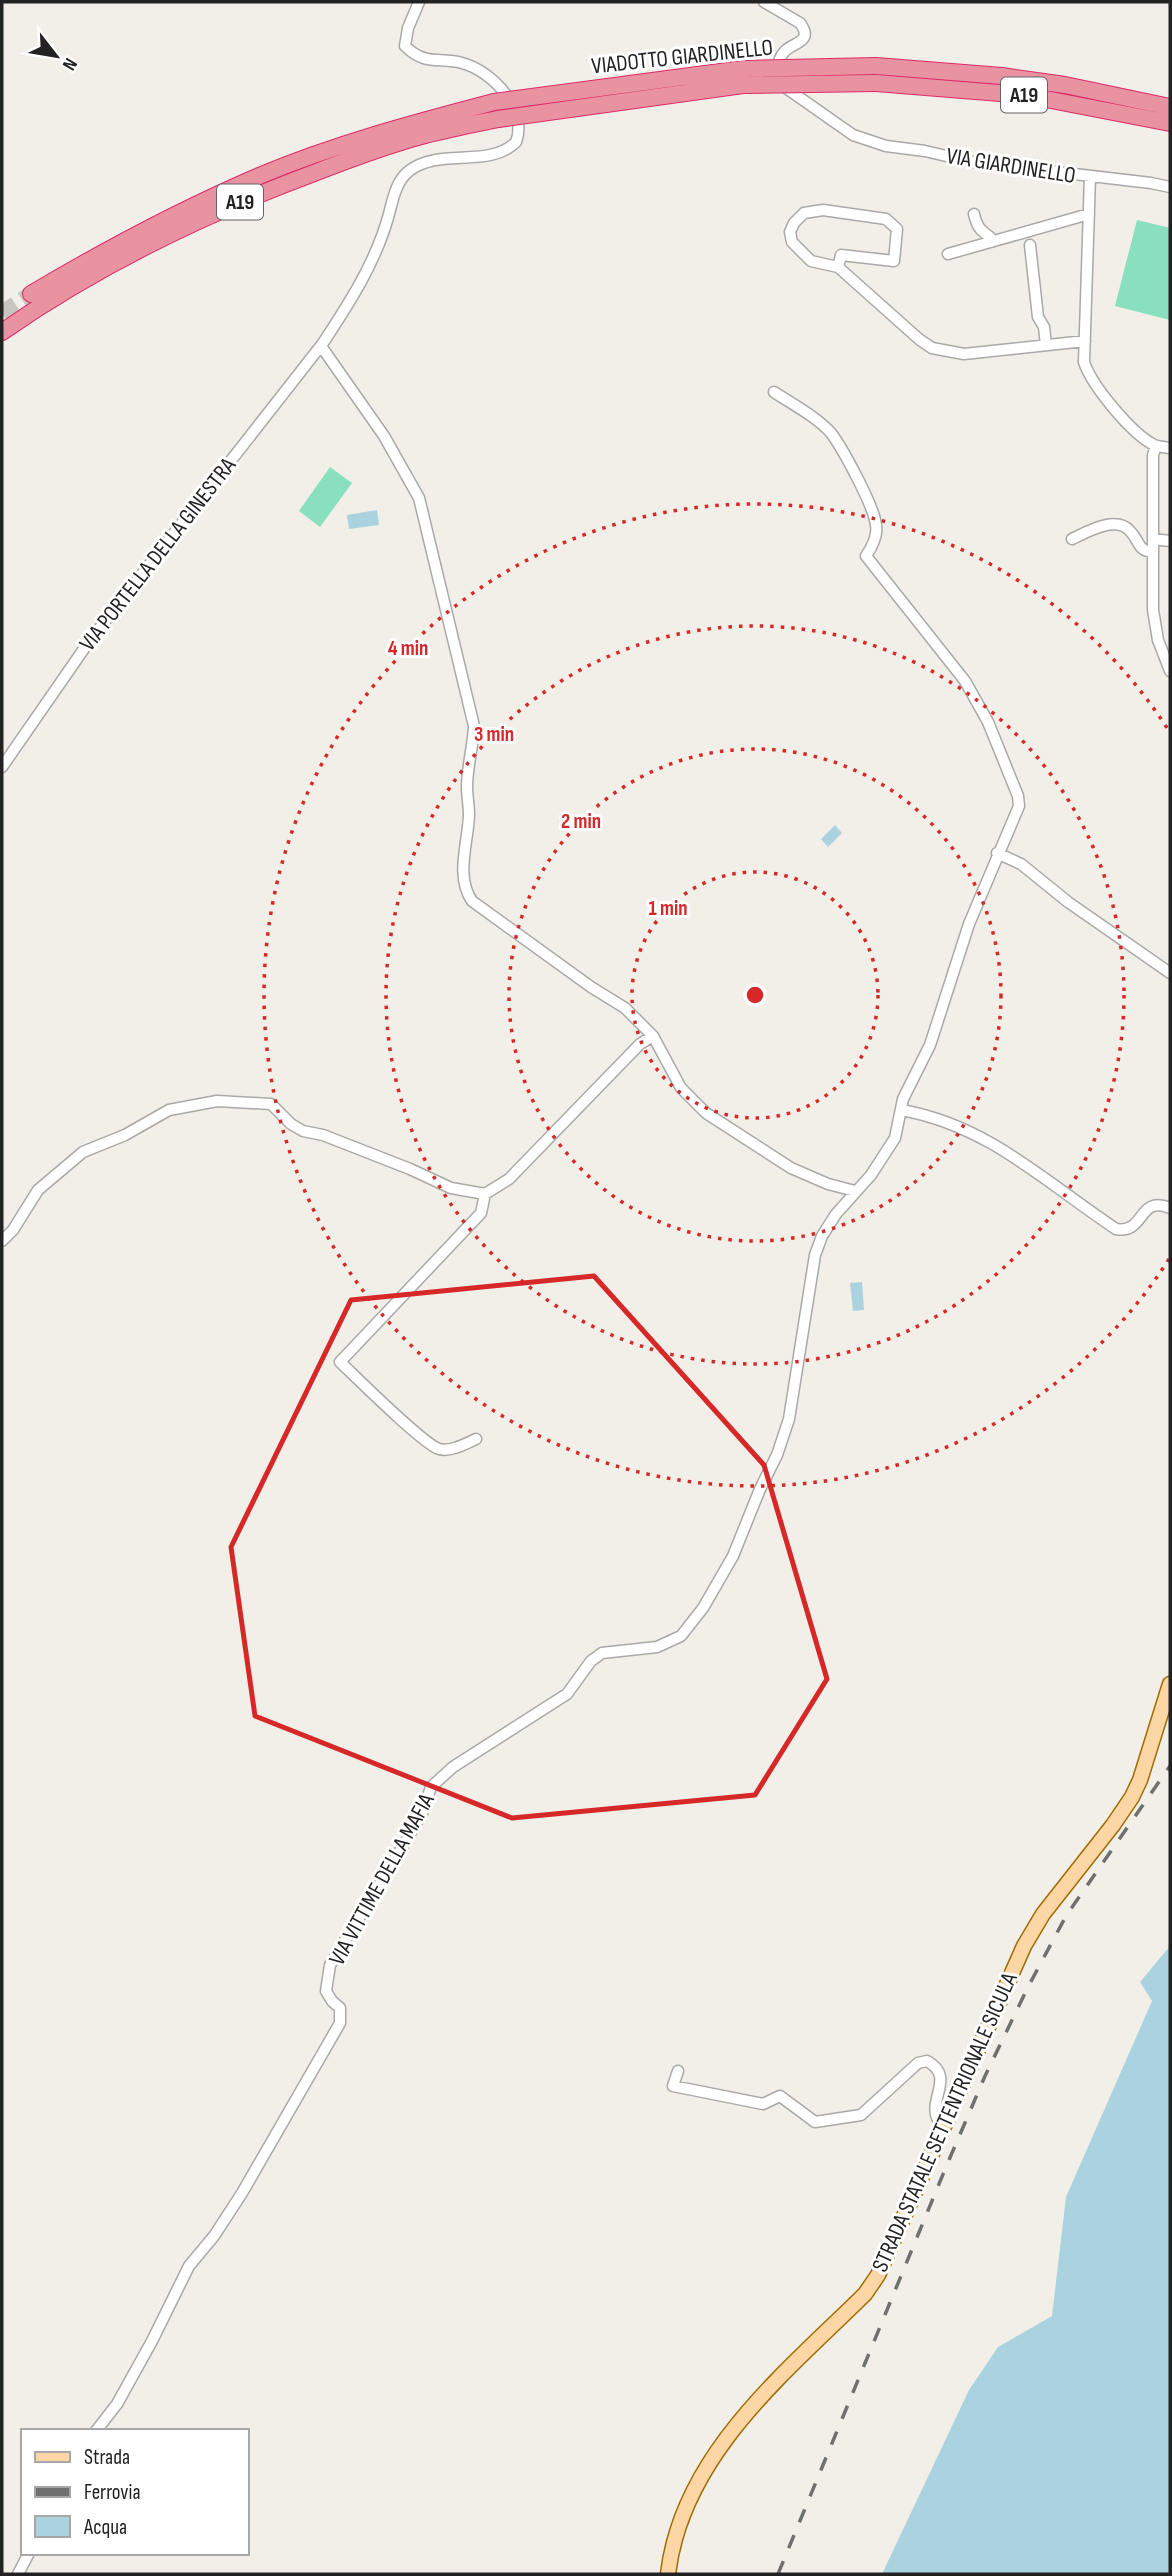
<svg xmlns="http://www.w3.org/2000/svg" width="1172" height="2576" font-family="'Sofia Sans Condensed',sans-serif">
  <style>
    .pitch { fill: #88e0be }
    .water { fill: #aad3df }
    .lines { fill: none; stroke-linecap: round; stroke-linejoin: round }
    .highway-tunnel { stroke: #c8c6c1; stroke-width: 16; stroke-dasharray: 16 8; stroke-linecap: butt }
    .minor-casing { stroke: #a9a9a9; stroke-width: 13 }
    .major-casing { stroke: #a06b00; stroke-width: 17 }
    .highway-casing { stroke: #dc2a67; stroke-width: 18 }
    .minor { stroke: #fff; stroke-width: 10 }
    .major { stroke: #fcd6a4; stroke-width: 14 }
    .highway { stroke: #e892a2; stroke-width: 16 }
    .rail { stroke: #707070; stroke-width: 3.5; stroke-dasharray: 14 14; stroke-linecap: butt }
    .highway-bridge-casing { stroke: #dc2a67; stroke-width: 18; stroke-linecap: butt }
    .highway-bridge { stroke: #e892a2; stroke-width: 16 }
    .marked { fill: none; stroke: #d62828; stroke-width: 5; stroke-linejoin: round }
    .ring { fill: none; stroke: #d62828; stroke-width: 3.5; stroke-dasharray: 3.5 7 }
    .labels { text-anchor: middle; stroke-width: 6; stroke-linejoin: round; paint-order: stroke }
    .shield { fill: #fff; stroke: #646464; stroke-width: 2 }
    .shield-label { font-size: 21px; font-weight: bold; fill: #222 }
    .street-label { font-size: 23px; fill: #222; stroke: #fff }
    .centre { fill: #d62828; stroke: #fff; stroke-width: 3.5 }
    .ring-label { font-size: 21px; text-anchor: middle; font-weight: bold; fill: #d62828; stroke: #fff; stroke-width: 6; stroke-linejoin: round; paint-order: stroke }
  </style>
  <rect width="100%" height="100%" fill="#f2efe9"/>
  <path class="pitch" d="M1137,220l33,8v92l-55,-14z
    M330,467l22,16 -32,44 -21,-16z"/>
  <path class="water" d="M377,510l2,15 -30,4 -2,-14z
    M835,825l7,8 -14,14 -7,-8z
    M862,1282l2,28 -11,1 -3,-28z
    M1170,1946v628h-288l87,-184 29,-43 54,-31 14,-119 86,-196 -12,-19z"/>
  <g class="lines">
    <path class="highway-tunnel" d="M2,313l29,-19"/>
    <g class="minor-casing">
      <path id="minor" d="M764,2l36,21c14,19 -6,19 -15,28 -7,7 -8,18 -7,27l8,10 67,47 33,11 39,5 47,11 179,21 19,4
        M1090,177l-6,185c8,24 47,71 70,83 5,2 11,2 16,3
        M974,214c3,13 6,16 16,23l1,5
        M1030,245l8,72 6,10 2,18
        M948,254l141,-40
        M838,267l3,-12 53,6 3,-32 -11,-10 -63,-9 -19,3 -10,10 -4,9 2,10 19,19 27,6 82,73 12,8 32,6 121,-13
        M321,346l63,90 35,62 55,228c-1,21 -7,41 -7,61 0,9 2,18 2,28 -1,28 -14,61 3,86l119,86 34,21 28,28 28,52 25,25 85,55 37,16 27,7
        M1156,446l-3,9v155l5,30 12,31
        M1072,539c15,-7 44,-24 58,-8 10,10 7,20 23,21
        M1153,539l17,2
        M2,767l86,-124 235,-300c27,-41 53,-81 66,-129 4,-15 7,-33 20,-43 30,-24 80,-2 107,-29 12,-32 -23,-71 -54,-79 -23,-6 -37,3 -57,-17l3,-18 11,-26
        M997,853l24,11 47,38 102,71
        M901,1110c87,15 144,72 215,119 30,5 21,-34 54,-21
        M2,1241l11,-11 25,-40 45,-38 42,-17 44,-25 48,-9 54,3 20,20 12,7 20,4 87,34 41,19 34,6
        M476,1439c-11,5 -25,13 -37,10 -16,-5 -82,-71 -99,-87l141,-149 4,-19 24,-15 131,-135 13,-8
        M678,2071l-5,15 90,18 17,-8 35,26 46,-7 57,-52 9,-2c28,15 2,37 10,57l9,4
        M96,2431l21,-27 35,-63 37,-75 25,-30 28,-43 98,-170v-15l-8,-7 -6,-10 4,-26 73,-119 20,-35 8,-24 22,-20 114,-73 24,-33 11,-8 55,-6 24,-11 22,-28 30,-52 27,-67 17,-34 12,-36 26,-164 7,-19 14,-22 35,-39 24,-37 8,-39 27,-54 39,-121 50,-118 -1,-10 -30,-74 -23,-41 -99,-125c6,-9 12,-20 10,-31 -2,-19 -33,-76 -45,-92 -14,-16 -39,-29 -57,-41
        M18,2574l11,-21"/>
    </g>
    <g class="major-casing">
      <path id="major" d="M668,2574c14,-119 117,-201 197,-280l13,-19 146,-329 19,-32 70,-89 19,-28 8,-17 30,-96"/>
    </g>
    <g class="highway-casing">
      <path id="highway" d="M876,66l126,10 63,9 105,22
        M876,83l149,12 145,28
        M31,294c74,-44 149,-84 228,-118 76,-32 155,-53 235,-74
        M2,332c96,-67 202,-118 312,-159 36,-14 73,-28 111,-38 24,-6 49,-11 73,-16"/>
    </g>
    <use href="#minor" class="minor"/>
    <use href="#major" class="major"/>
    <use href="#highway" class="highway"/>
    <path class="rail" d="M778,2574l168,-407 39,-91 43,-89 38,-71 104,-150"/>
    <g class="highway-bridge-casing">
      <path id="highway-bridge" d="M494,102l249,-33 133,-3
        M498,119l245,-34 133,-2"/>
    </g>
    <use href="#highway-bridge" class="highway-bridge"/>
  </g>
  <path class="marked" d="M594,1276l170,189 63,214 -72,116 -243,23 -257,-102 -24,-169 120,-247z"/>
  <g class="ring">
    <circle cx="755" cy="995" r="123"/>
    <circle cx="755" cy="995" r="246"/>
    <circle cx="755" cy="995" r="369"/>
    <path d="M1169 1259A491 491 0 1 1 1169 731"/>
  </g>
  <g class="labels">
    <g class="shield">
      <rect x="1001" y="77.5" width="46" height="35" rx="5"/>
      <rect x="217" y="184.5" width="46" height="35" rx="5"/>
    </g>
    <g class="shield-label">
      <text x="1024" y="102">A19</text>
      <text x="240" y="209">A19</text>
    </g>
    <g class="street-label">
      <text transform="translate(682 56) rotate(-6)" y="8">VIADOTTO GIARDINELLO</text>
      <text transform="translate(1011 165) rotate(9)" y="8">VIA GIARDINELLO</text>
      <text transform="translate(157 554) rotate(-52)" y="8">VIA PORTELLA DELLA GINESTRA</text>
      <text transform="translate(381 1879) rotate(-61)" y="8">VIA VITTIME DELLA MAFIA</text>
      <text transform="translate(944 2122) rotate(-66)" y="8">STRADA STATALE SETTENTRIONALE SICULA</text>
    </g>
  </g>
  <circle cx="755" cy="995" r="10" class="centre"/>
  <g class="ring-label">
    <text x="408" y="655">4 min</text>
    <text x="494" y="741">3 min</text>
    <text x="581" y="828">2 min</text>
    <text x="668" y="915">1 min</text>
  </g>
  <rect width="1172" height="2576" fill="none" stroke="#222222" stroke-width="7"/>
  <rect x="21" y="2429" width="228" height="126" fill="#ffffff" stroke="#a7a7a7" stroke-width="2"/>
  <rect x="35" y="2452" width="35" height="10" fill="#fcd6a4" stroke="#a7a7a7" stroke-width="2"/>
  <text x="84" y="2464" font-size="21" fill="#222222">Strada</text>
  <rect x="35" y="2487" width="35" height="10" fill="#707070" stroke="#a7a7a7" stroke-width="2"/>
  <text x="84" y="2499" font-size="21" fill="#222222">Ferrovia</text>
  <rect x="35" y="2516" width="35" height="21" fill="#aad3df" stroke="#a7a7a7" stroke-width="2"/>
  <text x="84" y="2534" font-size="21" fill="#222222">Acqua</text>
  <g transform="translate(56 56) rotate(121)" stroke="#ffffff" stroke-width="5" paint-order="stroke">
  <path d="M0-5L12 26L0 18L-12 26Z" fill="#222222"/>
  <text y="-10" font-size="19" font-weight="bold" text-anchor="middle" fill="#222222">N</text>
  </g>
</svg>
